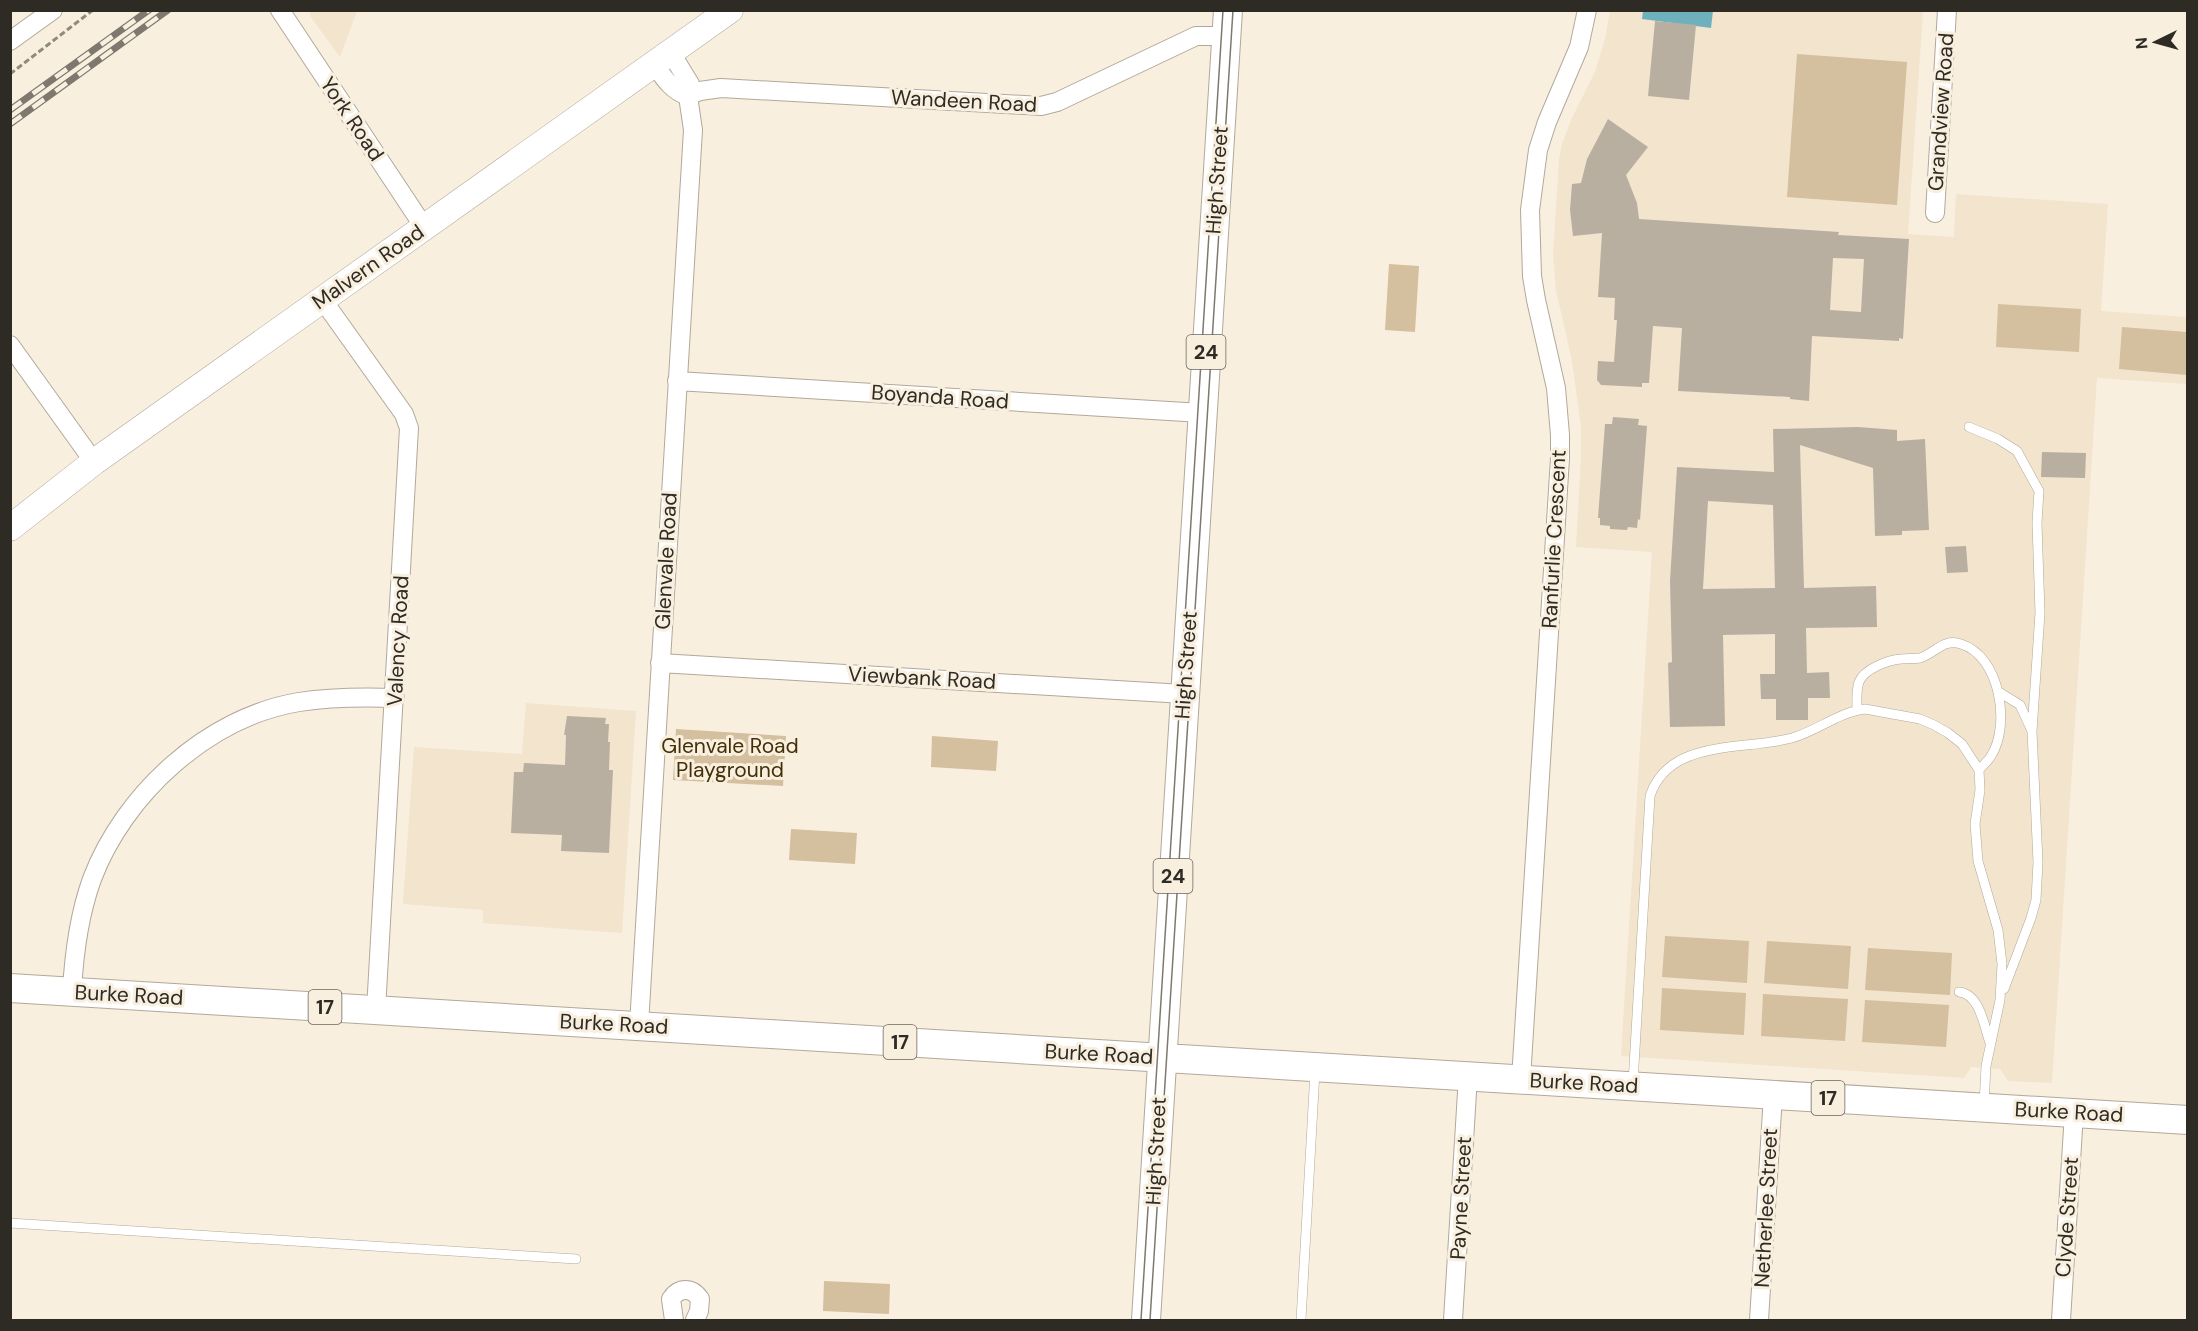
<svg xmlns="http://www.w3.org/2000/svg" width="2198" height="1331" font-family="'DM Sans',sans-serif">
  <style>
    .built { fill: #f2e4cd }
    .green { fill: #d4bf9f }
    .water { fill: #6eb1bd }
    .building { fill: #b9afa0; fill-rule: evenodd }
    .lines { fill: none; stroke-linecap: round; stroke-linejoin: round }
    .service-casing { stroke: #b2a89a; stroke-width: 10 }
    .minor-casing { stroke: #b2a89a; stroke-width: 20 }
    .secondary-casing { stroke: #b2a89a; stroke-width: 27 }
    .primary-casing { stroke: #b2a89a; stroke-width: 30 }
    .path { stroke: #90897e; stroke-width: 3; stroke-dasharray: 6 3; stroke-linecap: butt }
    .service { stroke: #fff; stroke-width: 9 }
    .minor { stroke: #fff; stroke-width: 18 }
    .secondary { stroke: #fff; stroke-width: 26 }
    .primary { stroke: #fff; stroke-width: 28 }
    .tram { stroke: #7e786e; stroke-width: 1.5 }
    .rail-casing { stroke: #7e786e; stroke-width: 7 }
    .rail { stroke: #f9efdf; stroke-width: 4.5; stroke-dasharray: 14; stroke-linecap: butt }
    .labels { text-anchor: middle; stroke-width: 6; stroke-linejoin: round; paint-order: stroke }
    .shield { fill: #f9efdf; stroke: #6b655c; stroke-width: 1.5 }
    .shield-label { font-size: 20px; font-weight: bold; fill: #2e2a24 }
    .street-label { font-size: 21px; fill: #2e2a24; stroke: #f9efdf }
    .park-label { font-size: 21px; fill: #432f08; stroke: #f9efdf }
  </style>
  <rect width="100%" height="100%" fill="#f9efdf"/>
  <path class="built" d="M310,11h47l-17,46 -30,-41z
    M1610,11h313l-15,223 46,3 2,-43 152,10 -7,107 86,6v67l-90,-6 -45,705 -44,-2 -8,-12 -29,-2 -7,11 -343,-22 31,-504 -76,-5 5,-89v-31l-9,-66 -16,-71 -3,-35 6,-96 3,-15 9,-24 24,-48 10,-33z
    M526,703l110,8 -14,222 -139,-10v-13l-80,-6 11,-157 108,7z"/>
  <path class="green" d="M1797,54l110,8 -10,143 -110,-8z
    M1389,264l30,2 -4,66 -30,-2z
    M1998,304l83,5 -2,43 -83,-5z
    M2122,327l65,5v43l-68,-6z
    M676,729l110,7 -3,50 -110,-6z
    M932,736l66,5 -2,30 -65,-4z
    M791,829l66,4 -2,31 -66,-4z
    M1665,936l84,5 -2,42 -85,-6z
    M1767,941l84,5 -3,43 -84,-6z
    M1868,948l84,5 -2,42 -85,-5z
    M1662,988l84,5 -2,42 -84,-5z
    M1763,994l85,5 -3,42 -84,-5z
    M1865,1000l84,5 -3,42 -84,-5z
    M824,1281l66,3 -1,30 -66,-3z"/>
  <path class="water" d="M1643,11h70l-2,17 -69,-9z"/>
  <path class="building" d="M1655,21l41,4 -7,75 -41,-4z
    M1608,119l40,28 -22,28 11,28 2,16 200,13 -1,3 71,4 -6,100 -4,-1v3l-87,-5 -3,65 -19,-2v-2l-112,-6 4,-63 -29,-2 -4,57h-7v4l-41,-2 -4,-5 1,-19 16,1 3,-42h-3l1,-22 -17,-1 4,-64 -29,3 -3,-26 2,-26 9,-1 6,-24zM1833,258l31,1 -3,53 -31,-2z
    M1613,417l26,2 -1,6 9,1 -7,94 -2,-1 -1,9 -9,-1 -1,3 -17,-1v-3l-10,-1v-7h-2l7,-94h7z
    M1858,427l39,3v11l28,-2 4,91 -27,1v4l-27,1 -2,-68 -73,-23 4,143 72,-2 1,41 -71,1 1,45 22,-1 1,26h-22v22h-32v-21h-15l-1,-25h15v-40l-52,1 2,91 -55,1 -2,-64 4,-1 -2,-81 7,-114 97,5 -1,-43zM1708,501l65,4 2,83 -72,1z
    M2042,452l44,1 -1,25 -44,-1z
    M1966,546l2,26 -21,1 -2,-26z
    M567,716l39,2 -1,6h4l-1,18h2l-1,28h4l-4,83 -48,-2 1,-16 -51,-2 3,-61h9l1,-9 41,2 1,-30h-2z"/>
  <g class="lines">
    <g class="service-casing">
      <path id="service" d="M1969,427l29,12 19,12 22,40 -2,32 3,90 -8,118
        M1999,692l21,13 12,26 6,131 -2,38 -5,18 -27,71
        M1857,710c0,-9 -1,-20 2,-28 5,-13 29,-22 42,-23 7,-1 13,0 19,-1 15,-5 24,-20 41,-14 39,12 50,81 30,112 -3,5 -8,9 -12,14
        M1959,992c21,2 25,34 31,51
        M1633,1083l17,-287c19,-58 94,-45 142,-58 25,-7 47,-26 73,-29l55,10 14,6 14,8 14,11 17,26 1,20 -5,34 3,37 20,69 4,34 -2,36 -14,66 -2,39
        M10,1223l566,36
        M1301,1320l14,-249"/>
    </g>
    <g class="minor-casing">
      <path id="minor" d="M280,10l144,217
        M10,41l43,-31
        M654,64c10,14 18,27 34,32
        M688,96l12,-5 21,-3 320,18 16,-4 139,-66h31
        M1935,213l12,-203
        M322,299l82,115 5,14 -33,582
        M10,345l84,117
        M677,381l525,32
        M660,663l524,31
        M72,991c2,-38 7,-76 20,-112 32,-85 116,-162 207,-177 32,-5 64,-5 96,-4
        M639,1025l54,-895 -5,-34 2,-12 -19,-31
        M1521,1079l39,-621v-23l-4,-47 -20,-88 -4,-24 -2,-66 8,-60 9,-28 32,-75 8,-37
        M674,1320l-3,-21c8,-12 21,-12 29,0l-1,12 -4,9
        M1453,1320l15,-244
        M1759,1320l14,-225
        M2061,1320l13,-207"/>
    </g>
    <g class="secondary-casing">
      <path id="secondary" d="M10,528l84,-66 636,-452"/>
    </g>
    <g class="primary-casing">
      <path id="primary" d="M10,988l2178,132
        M1146,1320l82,-1310"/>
    </g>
    <path class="path" d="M10,74l83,-64"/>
    <use href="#service" class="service"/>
    <use href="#minor" class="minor"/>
    <use href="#secondary" class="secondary"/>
    <use href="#primary" class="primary"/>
    <path class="tram" d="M1141,1320l82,-1310
      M1150,1320l83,-1310"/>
    <g class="rail-casing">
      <path id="rail" d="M10,110l139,-100
        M10,124l158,-114"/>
    </g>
    <use href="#rail" class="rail"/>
  </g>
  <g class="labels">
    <g class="shield">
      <rect x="1186.5" y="335" width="39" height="34" rx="4.5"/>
      <rect x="1153.5" y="859" width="39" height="34" rx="4.5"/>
      <rect x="308.5" y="990" width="33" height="34" rx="4.5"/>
      <rect x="883.5" y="1025" width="33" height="34" rx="4.5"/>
      <rect x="1811.5" y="1081" width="33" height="34" rx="4.5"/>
    </g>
    <g class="shield-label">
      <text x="1206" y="359">24</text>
      <text x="1173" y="883">24</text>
      <text x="325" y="1014">17</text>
      <text x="900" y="1049">17</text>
      <text x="1828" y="1105">17</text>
    </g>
    <g class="street-label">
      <text transform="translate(964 101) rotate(3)" y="7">Wandeen Road</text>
      <text transform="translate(1941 112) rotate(-86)" y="7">Grandview Road</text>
      <text transform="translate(352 119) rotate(56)" y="7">York Road</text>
      <text transform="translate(1217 180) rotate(-86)" y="7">High Street</text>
      <text transform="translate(368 267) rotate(-35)" y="7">Malvern Road</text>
      <text transform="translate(940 397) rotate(4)" y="7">Boyanda Road</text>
      <text transform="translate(1554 539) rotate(-87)" y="7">Ranfurlie Crescent</text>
      <text transform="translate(666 561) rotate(-87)" y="7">Glenvale Road</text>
      <text transform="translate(398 641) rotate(-87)" y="7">Valency Road</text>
      <text transform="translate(1186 665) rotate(-86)" y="7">High Street</text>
      <text transform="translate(922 678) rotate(3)" y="7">Viewbank Road</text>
      <text transform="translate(129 995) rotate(3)" y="7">Burke Road</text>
      <text transform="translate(614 1024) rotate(3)" y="7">Burke Road</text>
      <text transform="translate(1099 1054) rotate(3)" y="7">Burke Road</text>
      <text transform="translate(1584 1083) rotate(3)" y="7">Burke Road</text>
      <text transform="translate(2069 1112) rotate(3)" y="7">Burke Road</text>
      <text transform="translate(1156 1151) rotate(-87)" y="7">High Street</text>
      <text transform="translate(1461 1198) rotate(-87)" y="7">Payne Street</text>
      <text transform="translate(1766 1208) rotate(-87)" y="7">Netherlee Street</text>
      <text transform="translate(2067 1217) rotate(-86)" y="7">Clyde Street</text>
    </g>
    <g class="park-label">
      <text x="730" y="753">Glenvale Road<tspan x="730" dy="24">Playground</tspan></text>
    </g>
  </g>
  <rect width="2198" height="1331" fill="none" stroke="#2e2a24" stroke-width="24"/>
  <g transform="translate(2156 42) rotate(265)" stroke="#f9efdf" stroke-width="4.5" paint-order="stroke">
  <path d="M0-4.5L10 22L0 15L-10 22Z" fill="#2e2a24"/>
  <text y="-9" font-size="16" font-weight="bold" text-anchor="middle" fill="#2e2a24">N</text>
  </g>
</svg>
